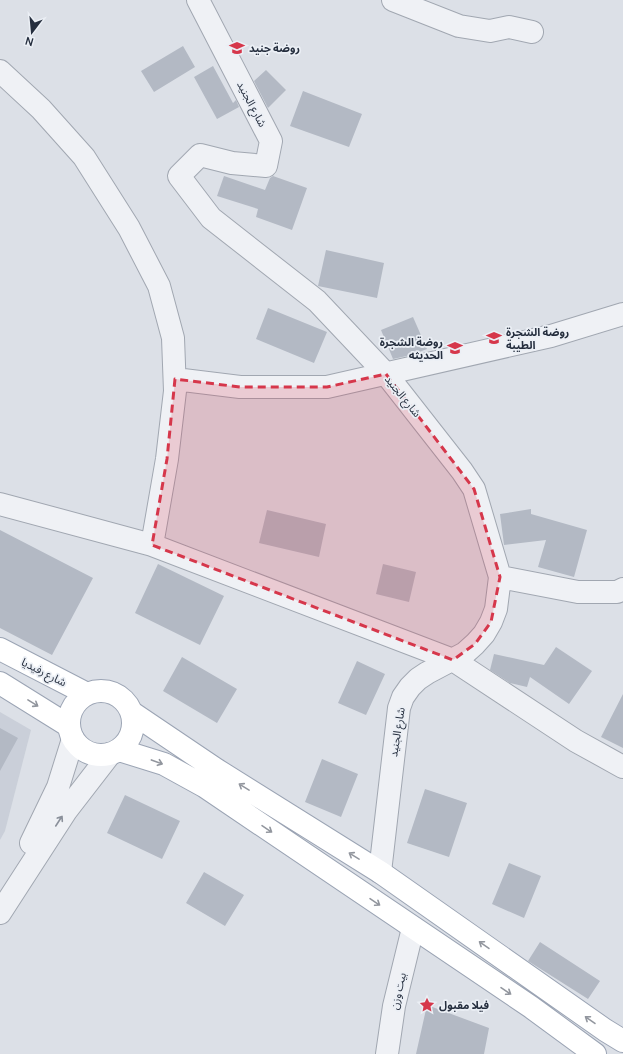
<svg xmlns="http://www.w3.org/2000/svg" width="623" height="1054" font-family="Manrope,'Noto Sans Arabic',sans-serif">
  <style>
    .built { fill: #cacfd9 }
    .building { fill: #b3b9c4 }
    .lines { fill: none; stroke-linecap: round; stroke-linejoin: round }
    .minor-casing { stroke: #a1a7b1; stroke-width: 24 }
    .major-casing { stroke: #9ba4b4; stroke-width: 24 }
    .minor { stroke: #eff1f5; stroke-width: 22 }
    .major { stroke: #fff; stroke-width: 22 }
    .oneway { stroke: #92969e }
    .oneway2 { stroke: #8a909a }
    .marked { fill: #d6374b; fill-opacity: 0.2; stroke: #d6374b; stroke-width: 3; stroke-dasharray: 8 5; stroke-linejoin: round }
    .labels { text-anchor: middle; stroke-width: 3.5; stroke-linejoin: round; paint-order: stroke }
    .poi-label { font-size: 11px; font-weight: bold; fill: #252e3e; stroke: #ebeff5; text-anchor: start }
    .street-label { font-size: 11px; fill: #252e3e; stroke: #ebeff5 }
  </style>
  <rect width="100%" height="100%" fill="#dce0e7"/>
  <path class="built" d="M0,712l31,18 -26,101 -5,9z"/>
  <path class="building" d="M183,46l12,21 -41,25 -13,-21z
    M213,66l20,37 3,-3 3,7 -22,12 -23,-42z
    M266,70l20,20 -18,18 -14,-27z
    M303,91l59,23 -13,33 -59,-21z
    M224,176l41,14 5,-12 3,-2 34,12 -15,42 -36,-13 2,-8 -41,-13z
    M326,250l58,13 -7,35 -59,-12z
    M268,308l59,24 -13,31 -58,-24z
    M413,317l14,32 -16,6 -18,4 -12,-29z
    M531,509v5l56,16 -13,47 -36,-10 8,-27 -42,5 -4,-31z
    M267,510l59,14 -7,33 -60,-14z
    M0,530l93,48 -41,77 -52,-27z
    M158,564l66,32 -24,49 -65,-32z
    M383,564l33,8 -7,30 -33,-8z
    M556,647l36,24 -23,33 -39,-27 -3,10 -17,-4 -20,-13 4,-16 50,11z
    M182,657l55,32 -20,34 -54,-32z
    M357,661l28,13 -19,41 -28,-12z
    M623,694v54l-22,-11z
    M0,728l18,10 -18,33z
    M322,759l36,15 -17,43 -36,-15z
    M425,789l42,14 -18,54 -42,-14z
    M125,795l55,26 -18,38 -55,-26z
    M509,863l32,13 -17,42 -32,-14z
    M204,872l40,23 -19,31 -39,-23z
    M540,942l60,39 -12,18 -60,-38z
    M427,1005l62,23 -5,26h-68z"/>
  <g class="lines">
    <g class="minor-casing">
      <path id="minor" d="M198,0l73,141 -5,25 -34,-3 -32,-8 -21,21 32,42 106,83 69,73 76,97 12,18 26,88 -4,32 -5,13 -7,12 -9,10 -10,9 -38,20 -9,6 -8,8 -7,10 -4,11 -19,164
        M393,0l66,26 31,5 19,-4 23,5
        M0,71l41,38 43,48 45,71 30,58 14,52 2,53 -8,68 -15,86
        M175,379l65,8h87l224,-51 72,-22
        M0,504l152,41 301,115 123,81 47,26
        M500,577l78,15h39l6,-3
        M31,843l27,-56 15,-48
        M0,913l66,-102 44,-57
        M387,1054l7,-48 19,-78"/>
    </g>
    <g class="major-casing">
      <path id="major" d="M0,649l87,45
        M0,683l69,43
        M69 723a32 32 0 1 1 64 0a32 32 0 1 1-64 0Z
        M131,712l86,58 163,102 225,158 18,11
        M119,750l45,14 40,22 327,221 64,47"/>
    </g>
    <use href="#minor" class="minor"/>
    <use href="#major" class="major"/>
  </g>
  <defs><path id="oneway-shaft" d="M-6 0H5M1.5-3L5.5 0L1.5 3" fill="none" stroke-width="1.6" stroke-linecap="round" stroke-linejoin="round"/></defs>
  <g class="oneway">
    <use href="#oneway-shaft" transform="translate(33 703) rotate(32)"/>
    <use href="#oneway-shaft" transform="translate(157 762) rotate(20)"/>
    <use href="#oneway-shaft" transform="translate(244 787) rotate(-148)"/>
    <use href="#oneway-shaft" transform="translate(267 829) rotate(34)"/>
    <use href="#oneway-shaft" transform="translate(354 856) rotate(-148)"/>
    <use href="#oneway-shaft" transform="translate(375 902) rotate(34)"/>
    <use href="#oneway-shaft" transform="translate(484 945) rotate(-145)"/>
    <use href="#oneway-shaft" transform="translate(506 991) rotate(34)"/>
    <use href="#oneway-shaft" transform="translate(590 1020) rotate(-145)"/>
  </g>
  <use class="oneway2" href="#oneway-shaft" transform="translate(59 821) rotate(-57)"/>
  <path class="marked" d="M386,374l88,115 26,88 -9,45 -16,22 -22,16 -301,-115 15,-86 8,-80 65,8h87z"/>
  <defs>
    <g id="school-bare" transform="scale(1.2)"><path d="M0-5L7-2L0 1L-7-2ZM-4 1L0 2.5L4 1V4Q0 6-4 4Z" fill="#d6374b" stroke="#ebeff5" stroke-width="2.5" paint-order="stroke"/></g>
    <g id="sight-bare" transform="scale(1.2)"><path d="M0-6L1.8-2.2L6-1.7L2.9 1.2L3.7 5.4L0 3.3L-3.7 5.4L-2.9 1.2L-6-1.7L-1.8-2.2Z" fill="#d6374b" stroke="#ebeff5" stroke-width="2.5" paint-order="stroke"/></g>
  </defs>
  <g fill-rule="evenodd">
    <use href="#school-bare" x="237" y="48"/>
    <use href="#school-bare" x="494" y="338"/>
    <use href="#school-bare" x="455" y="348"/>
    <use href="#sight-bare" x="427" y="1005"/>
  </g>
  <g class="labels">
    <g class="poi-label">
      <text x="249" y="52">روضة جنيد</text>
      <text x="506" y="336">روضة الشجرة<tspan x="506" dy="13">الطيبة</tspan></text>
      <text x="443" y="346" text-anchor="end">روضة الشجرة<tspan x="443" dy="13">الحديثه</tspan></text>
      <text x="439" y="1009">فيلا مقبول</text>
    </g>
    <g class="street-label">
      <text transform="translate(252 104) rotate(62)" y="4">شارع الجنيد</text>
      <text transform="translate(403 396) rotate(51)" y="4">شارع الجنيد</text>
      <text transform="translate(44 672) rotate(27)" y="4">شارع رفيديا</text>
      <text transform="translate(397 732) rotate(-81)" y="4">شارع الجنيد</text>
      <text transform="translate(398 991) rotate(-77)" y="4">بيت وزن</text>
    </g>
  </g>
  <g transform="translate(32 32) rotate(196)" stroke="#ebeff5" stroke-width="3" paint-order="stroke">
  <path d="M0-3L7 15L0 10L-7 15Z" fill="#252e3e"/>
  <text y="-6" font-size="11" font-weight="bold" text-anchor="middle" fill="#252e3e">N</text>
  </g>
</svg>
